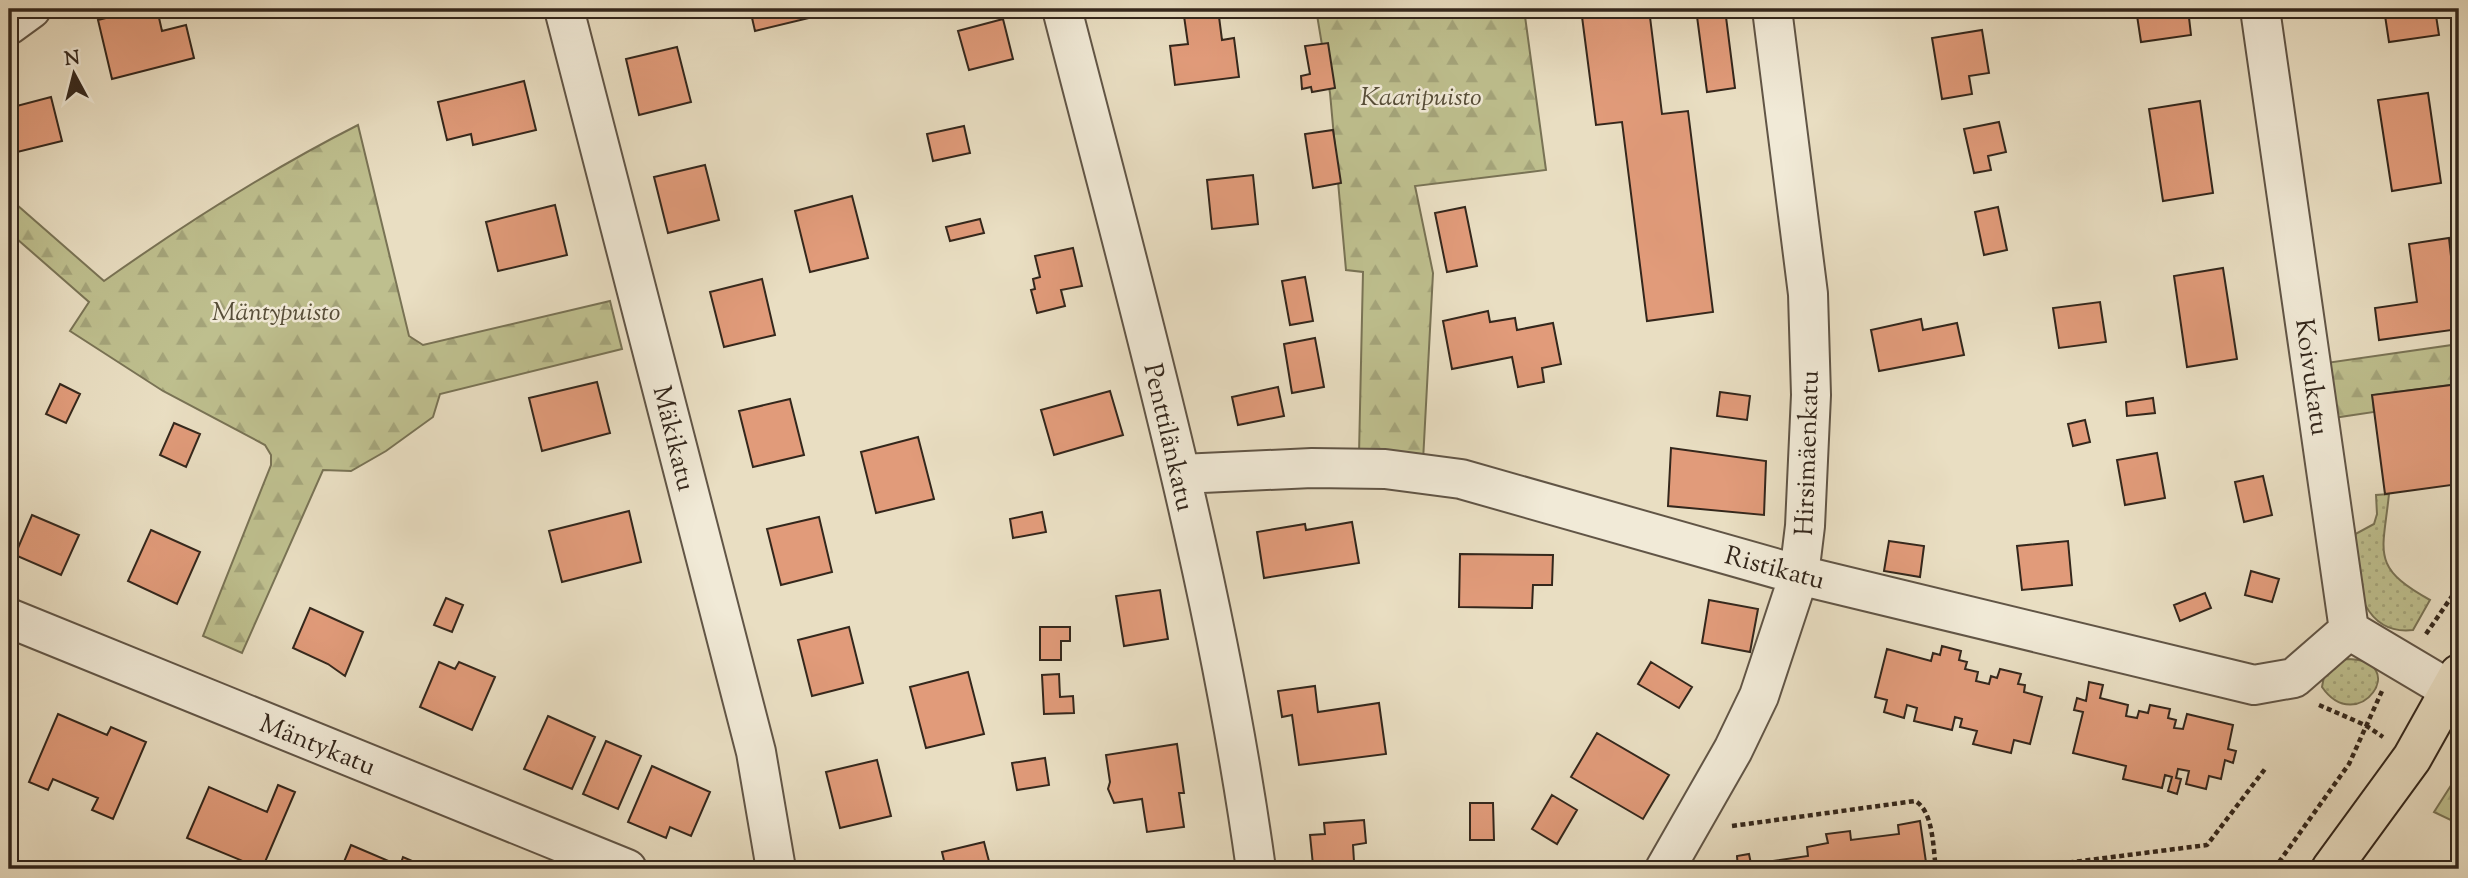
<svg xmlns="http://www.w3.org/2000/svg" width="2468" height="878" font-family="'Sorts Mill Goudy',serif">
  <style>
    .grass { fill: url(#grass-dots); stroke: #797355; stroke-width: 2 }
    .forest { fill: url(#forest-firs); stroke: #797355; stroke-width: 2 }
    .building { fill: #e19b7a; stroke: #34271c; stroke-width: 2 }
    .lines { fill: none; stroke-linecap: round; stroke-linejoin: round }
    .minor-casing { stroke: #615546; stroke-width: 42 }
    .major-casing { stroke: #34271c; stroke-width: 42 }
    .path { stroke: #34271c; stroke-width: 4.5; stroke-dasharray: 5 3.5; stroke-linecap: butt }
    .minor { stroke: #f1ead7; stroke-width: 38 }
    .major { stroke: #e9dec2; stroke-width: 38 }
    .labels { text-anchor: middle; stroke-width: 5; stroke-linejoin: round; paint-order: stroke }
    .park-label { font-size: 26px; font-style: italic; fill: #564d38; stroke: #f1ead7 }
    .street-label { font-size: 26px; fill: #34271c; stroke: #f1ead7 }
  </style>
  <defs>
    <pattern id="grass-dots" width="8" height="8" patternUnits="userSpaceOnUse" patternTransform="scale(1.75)"><rect width="8" height="8" fill="#bebf8e"/><path d="M2 2h.1M6 6h.1" fill="none" stroke="#a4a47a" stroke-width="1.8" stroke-linecap="round"/></pattern>
    <pattern id="forest-firs" width="22" height="20" patternUnits="userSpaceOnUse" patternTransform="scale(1.75)"><rect width="22" height="20" fill="#bebf8e"/><path d="M5 1l3.5 6h-7zM16 11l3.5 6h-7z" fill="#a4a47a"/></pattern>
  </defs>
  <rect width="100%" height="100%" fill="#e9dec2"/>
  <filter id="stains"><feTurbulence type="fractalNoise" baseFrequency=".00286" numOctaves="4"/><feColorMatrix values="0 0 0 0 .2 0 0 0 0 .09 0 0 0 0 .02 0 0 0 .5 -.17"/></filter>
  <radialGradient id="worn" r=".72"><stop offset=".6" stop-color="#630" stop-opacity="0"/><stop offset="1" stop-color="#630" stop-opacity=".3"/></radialGradient>
  <path class="grass" d="M2389,494c-6,59 -19,73 41,106l-17,30c-54,6 -58,-55 -65,-92l26,-14 3,-10 -1,-19z
    M2346,659c68,0 12,80 -24,28l3,-16z"/>
  <path class="forest" d="M1316,9h208l22,161 -131,16 18,87 -10,188 -64,-7 4,-182 -17,-2 -16,-177z
    M358,125l51,211 14,9 187,-44 12,48 -182,45 -7,23 -47,34 -35,20 -28,-1 -81,183 -39,-17 68,-171v-10l-6,-10 -102,-54 -93,-60 19,-29 -80,-70v-34l95,83c82,-58 165,-111 254,-156z
    M2459,344v40l-86,11 1,17 -41,6 -7,-55z
    M2459,773v51l-25,-12z"/>
  <path class="building" d="M141,9h16l5,22 24,-6 8,33 -82,21 -14,-59z
    M750,9h61l2,8 -58,14z
    M1183,9h35l4,31 12,-2 5,39 -64,8 -5,-39 18,-2z
    M1581,9h68l13,105 26,-3 25,201 -66,9 -25,-199 -26,3z
    M1696,9h29l10,79 -28,4z
    M2136,9h52l3,26 -50,7z
    M2384,9h51l4,26 -50,7z
    M1003,19l10,40 -44,11 -11,-39z
    M1982,30l7,43 -20,3 3,18 -30,5 -10,-61z
    M1328,43l7,45 -23,4 -1,-5 -9,2 -1,-13 9,-2 -5,-28z
    M677,47l14,55 -52,13 -13,-56z
    M524,81l12,49 -63,15 -2,-11 -24,6 -9,-38z
    M2428,93l13,90 -49,8 -14,-91z
    M51,97l11,44 -53,13v-46z
    M2200,101l13,92 -50,8 -14,-92z
    M1999,122l7,30 -18,4 3,14 -17,3 -10,-44z
    M964,126l6,27 -37,8 -6,-27z
    M1333,130l8,53 -28,5 -8,-54z
    M705,165l14,55 -51,13 -14,-56z
    M1253,175l5,49 -46,5 -5,-49z
    M852,196l16,62 -58,14 -15,-61z
    M555,205l12,50 -69,16 -12,-49z
    M1465,207l12,59 -30,6 -12,-59z
    M1998,207l9,43 -23,5 -9,-43z
    M980,219l4,14 -34,8 -4,-14z
    M2449,238l10,91 -80,11 -4,-32 42,-6 -8,-58z
    M1073,248l9,38 -21,4 4,16 -28,7 -6,-23 4,-1 -2,-10 7,-2 -5,-21z
    M2223,268l14,91 -50,8 -13,-91z
    M1305,277l8,44 -23,4 -8,-44z
    M762,279l13,56 -51,12 -14,-55z
    M2100,302l6,40 -47,6 -6,-40z
    M1488,311l2,11 25,-4 2,12 36,-7 8,41 -19,4 2,14 -26,5 -6,-30 -60,12 -9,-48z
    M1921,319l2,11 34,-7 7,32 -85,16 -8,-41z
    M1315,338l9,49 -32,6 -8,-49z
    M597,382l13,51 -68,18 -13,-53z
    M60,384l20,10 -14,29 -20,-9z
    M2459,384v100l-74,10 -13,-99z
    M1278,387l6,29 -46,9 -6,-28z
    M1110,391l13,44 -69,20 -13,-45z
    M1720,392l30,4 -3,24 -30,-4z
    M2153,398l2,15 -28,3 -1,-14z
    M790,399l14,56 -51,12 -14,-56z
    M2085,420l5,22 -17,4 -5,-22z
    M174,423l26,11 -14,33 -26,-12z
    M918,437l16,62 -58,14 -15,-61z
    M1671,448l95,13 -2,54 -96,-9z
    M2157,453l8,45 -40,7 -8,-45z
    M2263,476l9,39 -28,7 -9,-40z
    M629,511l12,51 -79,20 -13,-51z
    M1042,512l4,20 -33,6 -3,-19z
    M32,515l47,20 -18,40 -46,-20z
    M819,517l13,55 -51,13 -14,-56z
    M1352,522l7,41 -95,15 -7,-46 48,-8 1,6z
    M151,530l49,22 -23,52 -49,-23z
    M1889,541l35,5 -4,31 -36,-6z
    M2068,541l4,44 -50,5 -5,-44z
    M1460,554l93,1 -1,30h-19l-1,23 -73,-1z
    M2251,571l28,8 -7,23 -27,-7z
    M1160,590l8,49 -44,7 -8,-50z
    M2205,593l6,15 -31,13 -6,-16z
    M446,598l17,7 -11,27 -18,-7z
    M1709,600l49,9 -8,43 -48,-9z
    M310,608l53,24 -18,44 -17,-12 -35,-16z
    M849,627l14,56 -51,13 -14,-56z
    M1040,627h30v14h-9v19h-21z
    M1942,646l19,5 -2,9 8,2 -2,7 13,3 -2,9 13,3 2,-8 6,2 3,-9 21,5 -3,10 7,1 -1,7 18,5 -12,47 -16,-4 -3,13 -38,-9 4,-13 -17,-4 2,-8 -7,-2 -3,13 -38,-9 3,-13 -10,-3 -3,13 -20,-6 3,-12 -12,-3 12,-48 44,12 2,-8 7,2z
    M439,662l16,7 4,-7 36,15 -23,53 -52,-23z
    M1651,662l41,25 -13,21 -41,-24z
    M968,672l16,62 -58,14 -16,-61z
    M1059,674l1,23 13,-1 1,17 -30,1 -2,-39z
    M2089,682l14,3 -3,13 28,7 -2,11 11,2 2,-7 9,2 2,-8 20,4 -2,9 8,2 -2,8 9,1 4,-15 46,11 -5,24 8,2 -3,12 -8,-3 -4,19 -12,-3 -3,13 -20,-5 3,-13 -11,-2 -2,9 5,1 -4,15 -9,-3 4,-14 -7,-2 -3,13 -39,-9 3,-13 -53,-13 10,-41 -9,-2 3,-12 9,3z
    M1315,686l3,26 61,-9 7,51 -87,11 -7,-50 -10,2 -4,-26z
    M58,714l49,21 4,-8 35,15 -33,77 -21,-9 6,-12 -45,-19 -5,11 -19,-8z
    M548,716l47,21 -23,52 -48,-20z
    M1597,733l72,42 -26,44 -72,-42z
    M606,741l35,15 -23,53 -35,-15z
    M1177,744l7,49h-5l5,34 -37,5 -5,-33 -28,4 -6,-14 2,-7 -4,-27z
    M1045,758l4,27 -32,5 -5,-27z
    M877,760l14,56 -51,12 -14,-56z
    M652,766l58,26 -19,44 -21,-9 -4,11 -38,-16z
    M278,785l17,7 -33,77 -75,-31 22,-51 58,25z
    M1552,795l25,15 -20,34 -25,-15z
    M1470,803h23l1,37h-24z
    M1364,820l2,23 -13,2 1,16 -41,4 -3,-30 15,-1 -1,-11z
    M1920,821l7,48h-189l-1,-13 12,-2 2,10 57,-8 -1,-9 21,-4 -2,-9 24,-3 1,9 48,-6 -1,-9z
    M984,842l7,27h-45l-4,-17z
    M351,845l49,21 3,-9 28,12h-90z"/>
  <g class="lines">
    <g class="minor-casing">
      <path id="minor" d="M564,9l192,743 20,117
        M1062,9c73,284 154,569 194,860
        M2260,9l89,621 101,60
        M9,25l22,-16
        M1181,474l131,-6 73,1 76,10 338,96 455,110 40,-7 55,-48
        M9,618l618,251
        M1665,869l68,-119 26,-54 40,-121 6,-49 6,-131 -3,-101 -36,-285"/>
    </g>
    <g class="major-casing">
      <path id="major" d="M2331,869l81,-111 47,-84"/>
    </g>
    <path class="path" d="M2426,634l33,-48
      M2319,705l46,20 18,12
      M1732,826l183,-25c19,10 18,49 21,68
      M2018,869l189,-24 58,-76
      M2274,869l75,-105 33,-73"/>
    <use href="#minor" class="minor"/>
    <use href="#major" class="major"/>
  </g>
  <g class="labels">
    <g class="park-label">
      <text x="1421" y="105">Kaaripuisto</text>
      <text x="276" y="320">Mäntypuisto</text>
    </g>
    <g class="street-label">
      <text transform="translate(2313 377) rotate(82)" y="9">Koivukatu</text>
      <text transform="translate(1170 437) rotate(77)" y="9">Penttilänkatu</text>
      <text transform="translate(675 438) rotate(76)" y="9">Mäkikatu</text>
      <text transform="translate(1806 453) rotate(-88)" y="9">Hirsimäenkatu</text>
      <text transform="translate(1775 567) rotate(15)" y="9">Ristikatu</text>
      <text transform="translate(318 744) rotate(22)" y="9">Mäntykatu</text>
    </g>
  </g>
  <rect width="2468" height="878" fill="none" stroke="#e9dec2" stroke-width="35"/>
  <rect x="10" y="10" width="2447" height="857" fill="none" stroke="#34271c" stroke-width="3.5"/>
  <rect x="18" y="18" width="2433" height="843" fill="none" stroke="#34271c" stroke-width="2"/>
  <g transform="translate(74 74) rotate(353)" stroke="#f1ead7" stroke-width="5" paint-order="stroke">
  <path d="M0-5L12 26L0 18L-12 26Z" fill="#34271c"/>
  <text y="-10" font-size="19" font-weight="bold" text-anchor="middle" fill="#34271c">N</text>
  </g>
  <rect width="100%" height="100%" filter="url(#stains)"/>
  <rect width="100%" height="100%" fill="url(#worn)"/>
</svg>
